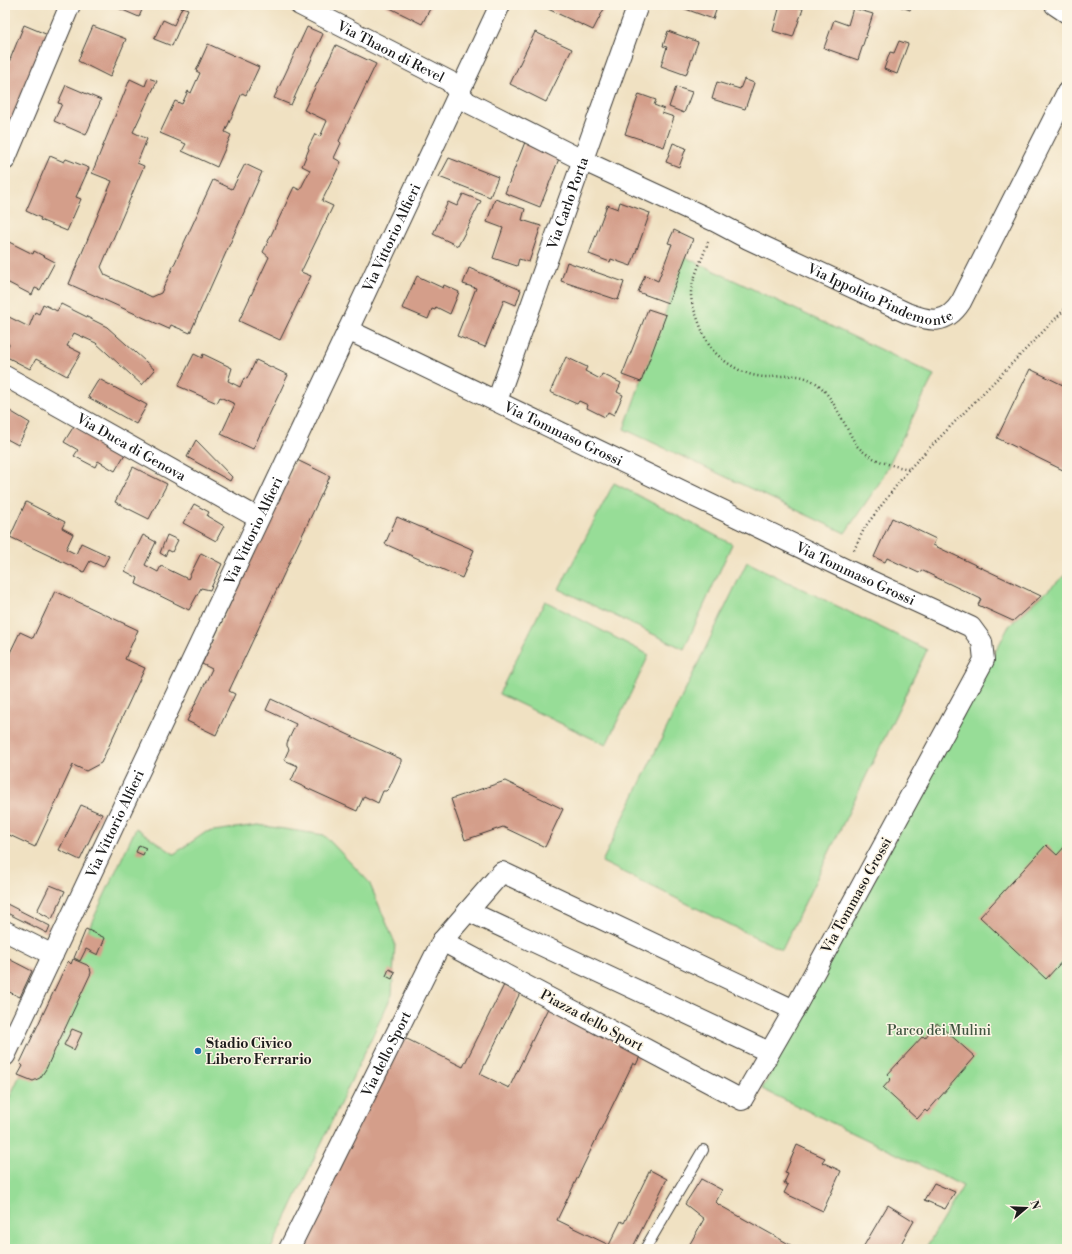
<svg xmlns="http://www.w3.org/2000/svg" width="1072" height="1254" font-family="'Libre Bodoni',serif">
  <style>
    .green { fill: #97dd97; stroke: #5a7c5a }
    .building { fill: #d49e8a }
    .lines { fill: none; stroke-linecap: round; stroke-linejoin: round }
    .lane-casing { stroke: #3c3a35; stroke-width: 12 }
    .street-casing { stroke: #3c3a35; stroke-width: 22 }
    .path { stroke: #3c3a35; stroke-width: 2.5; stroke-dasharray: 1 3; stroke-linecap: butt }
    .lane { stroke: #fff; stroke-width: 10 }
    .street { stroke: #fff; stroke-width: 20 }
    .poi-dot { fill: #1f6fb2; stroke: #fcf5e5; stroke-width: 1.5 }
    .labels { text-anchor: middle; stroke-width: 3; stroke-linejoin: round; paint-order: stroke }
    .street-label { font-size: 14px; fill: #1c1c1c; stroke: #fcf5e5 }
    .park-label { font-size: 14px; fill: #415641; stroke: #fcf5e5 }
    .poi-label { font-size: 14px; font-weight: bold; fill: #1c1c1c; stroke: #fcf5e5; text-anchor: start }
  </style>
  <rect width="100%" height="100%" fill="#fcf5e5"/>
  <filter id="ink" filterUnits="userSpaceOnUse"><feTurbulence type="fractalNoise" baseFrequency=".025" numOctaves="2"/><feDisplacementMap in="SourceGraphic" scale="8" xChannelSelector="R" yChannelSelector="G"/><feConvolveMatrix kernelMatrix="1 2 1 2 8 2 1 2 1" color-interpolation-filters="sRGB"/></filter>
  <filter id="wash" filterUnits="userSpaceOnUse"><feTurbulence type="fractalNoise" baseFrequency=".012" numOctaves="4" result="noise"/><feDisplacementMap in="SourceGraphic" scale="16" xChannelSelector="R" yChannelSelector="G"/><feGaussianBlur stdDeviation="0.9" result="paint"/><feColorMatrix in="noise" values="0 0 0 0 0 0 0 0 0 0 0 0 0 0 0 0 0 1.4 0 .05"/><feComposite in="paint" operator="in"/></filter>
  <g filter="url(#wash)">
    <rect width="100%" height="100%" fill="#f0e1c2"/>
    <path class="green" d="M685,257l249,118 -54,107 -35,51 -221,-104z
      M614,483l118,61 -48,105 -125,-60z
      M747,562l180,88 -145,300 -180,-88z
      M1067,573v676h-142l38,-63 -201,-97 247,-463z
      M545,601l104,54 -43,90 -107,-51z
      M258,825l66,10 45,47 26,61 -3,52 -121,254h-266v-142l131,-279 38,26 32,-22z"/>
    <g id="blocks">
      <path class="building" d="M111,5h33l-5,12z
        M384,5h48l-10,19z
        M550,5h56l-13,25 -45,-21z
        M681,5h37l-5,14 -33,-12z
        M767,5h26l10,4 -10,28 -20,-6 6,-22z
        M896,5h16l-2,5z
        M182,7l6,2 -16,37 -18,-7 9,-19 11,5z
        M853,8l20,6 -15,46 -34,-12 10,-28 14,5z
        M24,25l24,10 -43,101v-64z
        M93,26l33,13 -16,38 -32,-16z
        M307,27l16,7 -32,71 -17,-7z
        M668,31l30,11 -12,33 -25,-9 6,-19 -4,-1z
        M535,32l37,17 -26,53 -36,-18z
        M899,41l9,3 -11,30 -13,-5 6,-17 4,1z
        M208,44l51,23 -13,28 -4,-2 -17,39 6,3 -14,32 -35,-16 4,-7 -26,-11 15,-32 7,3 6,-13 3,2 9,-20 -4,-2z
        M336,45l40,19 -37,77 2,2 -7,15 7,4 -19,39 11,5 -32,66 10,4 -31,64 -41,-19 30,-64 -6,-5 31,-65 6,3 10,-20 -8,-4 7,-17 -1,-1 7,-14 5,3 7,-16 -23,-11z
        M148,78l9,3 -24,51 14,7 -10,24 7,3 -43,101 4,8 47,22 9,-4 52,-113 19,9 13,-25 17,8 -72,161 -19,-8 -2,4 -100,-45 43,-103 -20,-8 38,-94 15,7z
        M744,79l10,4 -9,26 -33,-10 5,-17 23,7z
        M66,85l35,15 -15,35 -32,-14 8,-17 -4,-1z
        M676,87l16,5 -8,21 -15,-6z
        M639,94l17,6 -2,5 10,4 -2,4 12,4 -10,30 -39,-13z
        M525,142l35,14 -20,51 -35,-14z
        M673,143l13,5 -7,19 -13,-5z
        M50,156l14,6 2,-3 23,9 -13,29 5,2 -14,32 -27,-11 1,-2 -15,-7z
        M449,158l49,19 -8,20 -51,-20z
        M463,194l18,7 -23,45 -25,-12 15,-32 9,4z
        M495,199l30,10 -3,11 19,6 -12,36 -10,-3 -2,7 -24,-8 10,-30 -16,-6z
        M620,202l30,11 -19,53 -20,-7 -1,3 -21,-8 18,-49 11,4z
        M674,230l19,9 -25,64 -30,-11 7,-17 13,6 14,-37 -4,-1z
        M7,241l26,13 1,-3 21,11 -15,28 -5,-2 -3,7 -27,-14v-35z
        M567,262l57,20 -6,18 -57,-19z
        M469,268l52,22 -5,15 -12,-5 -19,47 -28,-11 19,-48 -13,-4z
        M417,276l26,12 1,-3 15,7 -9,22 -14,-7 -1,3 -3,-1 -4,10 -26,-11z
        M43,304l14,7 4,-7 46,23 48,43 -13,15 -46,-42 -22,-10 -7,13 14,7 -14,23 -31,-17 -6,10 -25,-13v-3l4,-9 -4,-2v-27l24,12 6,-15 4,2z
        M648,309l18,6 -25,67 -19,-7z
        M194,354l8,4 1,-4 29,14 -4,13 12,6 4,-9 3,1 9,-19 32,15 -35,74 -32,-15 14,-30 -15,-7 -3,6 -39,-17z
        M566,357l21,10 -2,4 15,8 2,-5 19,9 -4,9 6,3 -9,20 -6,-3 -3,5 -18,-9 1,-3 -9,-4 -2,3 -27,-12z
        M1030,369l37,18v85l-70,-34z
        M99,379l48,26 -11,19 -48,-27z
        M5,408l25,15 -12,22 -13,-7z
        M74,426l51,28 -10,17 -17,-10 -3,6 -21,-11 4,-6 -14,-8z
        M196,440l36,37 -2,4 -43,-24z
        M297,460l33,16 -101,215 6,3 -19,41 -29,-14 25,-52 -10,-5z
        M133,467l34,17 -18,35 -34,-17z
        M26,502l39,20 -3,6 11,6 -7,15 10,5 5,-11 28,13 -6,11 -13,-6 -6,11 -74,-35z
        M194,504l15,8 -2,4 17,10 -8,15 -33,-18z
        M397,517l77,33 -12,28 -77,-34z
        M892,518l44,21 -3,6 108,51 -28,25 -35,-16 3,-6 -60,-29 -2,3 -32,-15 -2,4 -11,-5z
        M143,535l13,7 -11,23 13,7 3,-6 27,13 13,-26 21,11 -12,26 -9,-2 -12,22 -53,-26 2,-6 -13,-7z
        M167,535l11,5 -6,12 -4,-2 -3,6 -5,-3z
        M55,591l83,39 -13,29 20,9 -44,95 -15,8 -13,-6 -38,82 -30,-14v-170l15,-31 13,6z
        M271,699l130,60v3l-12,26 -3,3h-3l-5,12 -14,-7 -7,15 -66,-30 7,-15 -14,-6 5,-11 -2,-3v-3l9,-19 -30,-14z
        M505,781l58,28 -18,38 -42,-20 -38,13 -14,-41z
        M81,805l21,9 -22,46 -21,-10z
        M1067,844v112l-21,23 -66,-62 66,-72 11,10z
        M139,845l7,3 -3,7 -7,-3z
        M50,885l15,6 -13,28 -15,-8z
        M5,903l45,23 -3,7 -42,-21z
        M86,929l19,9 -7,17 -12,-6 -6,12 -6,-3z
        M5,957l27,14 -12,26 -15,-7z
        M73,959l14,6 3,3 1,5 -45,96 -6,9 -7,3 -15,-6 5,-9 -3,-3 48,-102 3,3z
        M389,969l6,3 -3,7 -6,-3z
        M504,985l16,8 -40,81 29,14 41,-84 93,46 -7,15 -3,-2 -76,157 52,25 12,-24 3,2 26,-53 17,9 -35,70h-338l105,-214 64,32z
        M937,1023l38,34 -48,55 -2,-2 -8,9 -34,-31 8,-9 -4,-4 36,-39 2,2z
        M72,1029l10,4 -8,17 -10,-5z
        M797,1145l28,13 -3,4 19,9 -18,40 -39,-18 4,-8 -4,-2 4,-9 -3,-1z
        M701,1179l21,11 -6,12 3,3 61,34 14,8 -1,2h-106l17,-30 -19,-15z
        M934,1183l21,9 -10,17 -21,-9z
        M888,1205l26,16 -16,28h-36z"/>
    </g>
  </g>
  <g filter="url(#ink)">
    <use href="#blocks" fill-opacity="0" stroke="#3c3a35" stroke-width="1"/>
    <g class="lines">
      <g class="lane-casing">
        <path id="lane" d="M645,1249l58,-99"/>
      </g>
      <g class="street-casing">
        <g id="street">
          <path id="s1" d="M300,5l149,76 18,21 115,58 134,62 32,17 159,74c24,9 39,12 54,-11l106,-210"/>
          <path d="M1055,5l12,8"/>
          <path d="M5,160l65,-155"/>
          <path id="s2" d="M348,330l497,239 126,58 11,15 2,18 -190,350 -52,90 -300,-159"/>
          <path id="s3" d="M5,376l253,142"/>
          <path id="s4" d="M497,401l141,-396"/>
          <path d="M468,911l301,141"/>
          <path d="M5,931l48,24"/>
          <path id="s5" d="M5,1056l343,-726 152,-325"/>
          <path id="s6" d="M289,1249l153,-308 60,-69 292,138"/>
        </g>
      </g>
      <path class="path" d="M708,242c-4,13 -17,39 -17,52 0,8 3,16 6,23 4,11 8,22 14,31 11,13 29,25 46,28 21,4 38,-7 59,7 17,12 30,46 41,63 15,15 32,19 52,23
        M854,550l11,-23 44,-58 158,-162"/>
      <use href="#lane" class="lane"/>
      <use href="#street" class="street"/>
    </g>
  </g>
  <circle class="poi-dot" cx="198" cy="1051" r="4"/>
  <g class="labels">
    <g class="street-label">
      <text dy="5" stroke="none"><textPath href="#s1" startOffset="102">Via Thaon di Revel</textPath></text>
      <text dy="5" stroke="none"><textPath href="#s4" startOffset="210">Via Carlo Porta</textPath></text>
      <text dy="5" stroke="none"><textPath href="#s5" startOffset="905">Via Vittorio Alfieri</textPath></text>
      <text dy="5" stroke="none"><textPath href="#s1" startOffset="652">Via Ippolito Pindemonte</textPath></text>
      <text dy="5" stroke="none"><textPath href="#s2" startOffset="239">Via Tommaso Grossi</textPath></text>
      <text dy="5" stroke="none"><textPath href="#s3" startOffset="145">Via Duca di Genova</textPath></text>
      <text dy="5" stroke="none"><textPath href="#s5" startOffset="581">Via Vittorio Alfieri</textPath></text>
      <text dy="5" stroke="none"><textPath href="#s2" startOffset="563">Via Tommaso Grossi</textPath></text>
      <text dy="5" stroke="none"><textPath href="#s5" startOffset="257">Via Vittorio Alfieri</textPath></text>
      <text transform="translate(856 895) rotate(-61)" y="5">Via Tommaso Grossi</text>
      <text transform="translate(592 1020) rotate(28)" y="5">Piazza dello Sport</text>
      <text dy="5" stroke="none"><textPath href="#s6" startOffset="218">Via dello Sport</textPath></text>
    </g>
    <g class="park-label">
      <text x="939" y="1035">Parco dei Mulini</text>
    </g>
    <g class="poi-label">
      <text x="206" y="1048">Stadio Civico<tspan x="206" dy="16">Libero Ferrario</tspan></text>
    </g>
  </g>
  <rect width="1072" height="1254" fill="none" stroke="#fcf5e5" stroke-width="20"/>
  <g transform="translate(1026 1208) rotate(71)" stroke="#fcf5e5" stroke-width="3" paint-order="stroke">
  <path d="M0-3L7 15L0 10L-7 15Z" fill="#1c1c1c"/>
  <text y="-6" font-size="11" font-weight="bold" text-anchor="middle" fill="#1c1c1c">N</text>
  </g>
</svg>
